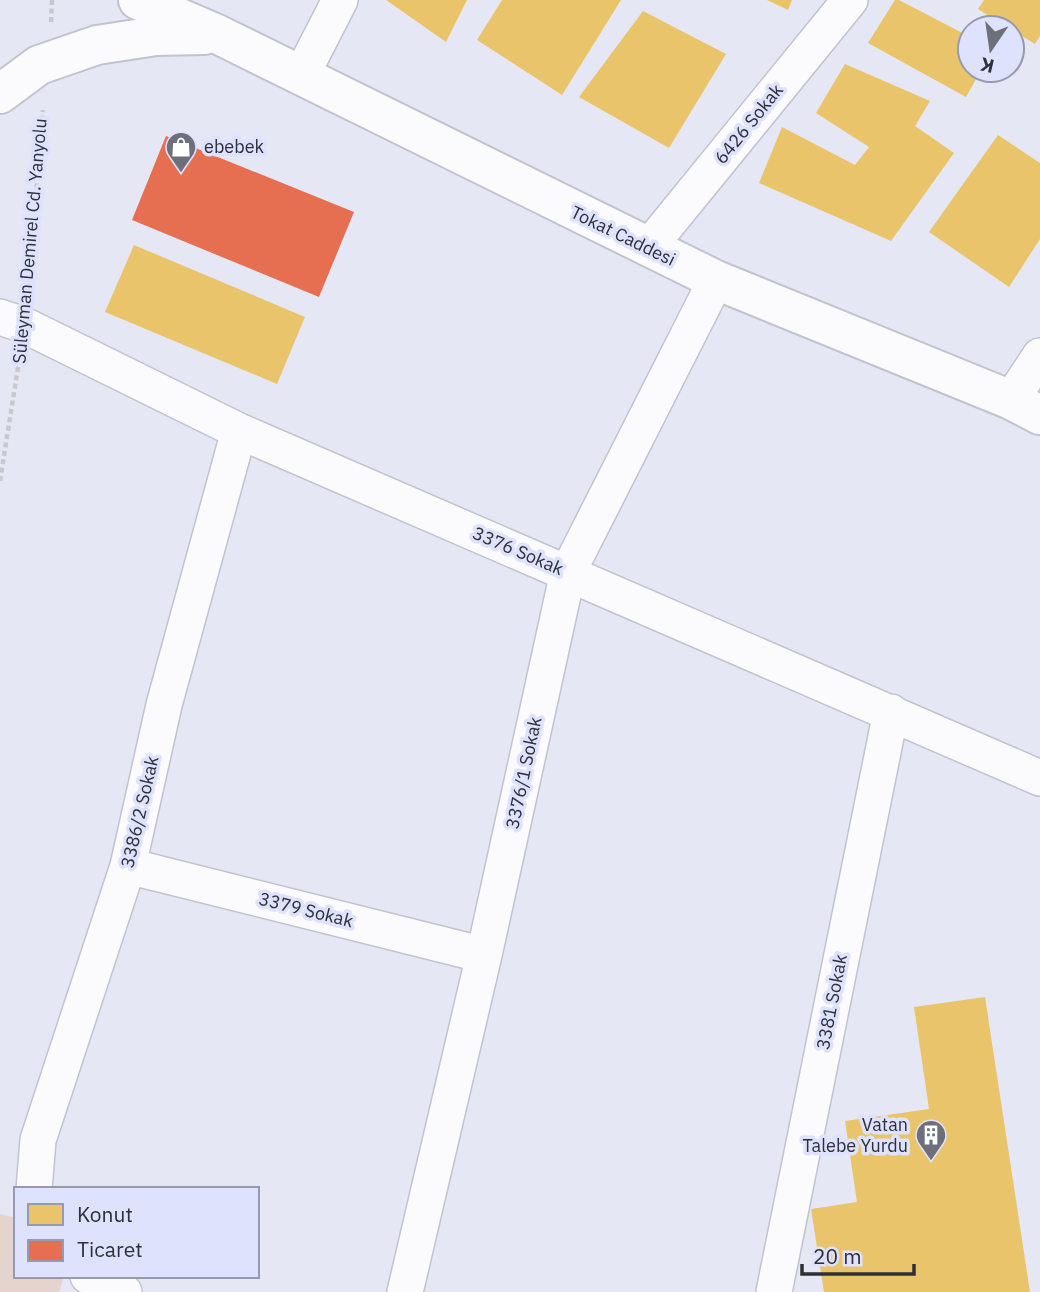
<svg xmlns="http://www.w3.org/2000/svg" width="1040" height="1292" font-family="'IBM Plex Sans',sans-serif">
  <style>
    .green { fill: #e5d3ce }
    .homes { fill: #e9c46a }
    .shops { fill: #e76f51 }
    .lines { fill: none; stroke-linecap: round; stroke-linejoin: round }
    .street-casing { stroke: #c1c3ce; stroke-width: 38 }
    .secondary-casing { stroke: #c1c3ce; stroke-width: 42 }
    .path { stroke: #c8c8ce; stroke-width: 4.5; stroke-dasharray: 5 3.5; stroke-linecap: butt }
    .street { stroke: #fbfbfe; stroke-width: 35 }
    .secondary { stroke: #fbfbfe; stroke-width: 38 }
    .labels { text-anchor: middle; stroke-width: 7; stroke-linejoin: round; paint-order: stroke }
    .street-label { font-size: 18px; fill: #2d2f39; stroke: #dee2fc }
    .poi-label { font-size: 18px; fill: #2d2f39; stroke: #dee2fc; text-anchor: start }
  </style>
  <rect width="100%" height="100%" fill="#e5e7f5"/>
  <path class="green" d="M0,1214l16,4v58h48l-5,16h-59z"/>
  <path class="homes" d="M386,0h81l-21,42z
    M502,0h119l-59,95 -85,-55z
    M767,0h25l-4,10z
    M895,0h4l71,37v33h11l-15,27 -98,-54z
    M984,0h56v36l-5,8 -23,-14v-2h-4l-30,-19z
    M643,11l83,43 -57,94 -90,-51z
    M845,64l85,37 -15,25 39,27 -63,88 -132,-58 23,-56 73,38 14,-18 -53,-34z
    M998,135l42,28v76l-31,48 -80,-55z
    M134,245l171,72 -28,67 -172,-72z
    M985,997l45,295h-206l-13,-83 46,-7 -12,-81 84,-12 -15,-102z"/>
  <path class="shops" d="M166,136l188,76 -35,85 -187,-77z"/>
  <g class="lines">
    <g class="street-casing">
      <path id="street" d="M301,76l39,-76
        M648,248l202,-248
        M0,317l24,8 215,106 801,347
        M1011,400l29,-44
        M128,866l356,89
        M34,1189l4,-49 90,-274 36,-161 75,-274
        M88,1276l36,16
        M405,1292l79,-337 84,-383 148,-292
        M774,1292l117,-580"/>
    </g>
    <g class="secondary-casing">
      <path id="secondary" d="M138,0l79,34 499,246 295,120 29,15
        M0,94l39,-29 58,-20 59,-9 48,-1"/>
    </g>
    <path class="path" d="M51,22l1,-22
      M28,290l15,-180
      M0,481l19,-120"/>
    <use href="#street" class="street"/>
    <use href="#secondary" class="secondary"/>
  </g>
  <defs>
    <g id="shop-pin" transform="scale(1.575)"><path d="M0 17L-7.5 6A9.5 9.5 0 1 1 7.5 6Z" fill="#6d6f7b" stroke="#dee2fc"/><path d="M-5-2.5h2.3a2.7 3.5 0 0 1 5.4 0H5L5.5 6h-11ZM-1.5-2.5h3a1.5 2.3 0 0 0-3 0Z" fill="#fff"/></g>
    <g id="building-pin" transform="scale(1.575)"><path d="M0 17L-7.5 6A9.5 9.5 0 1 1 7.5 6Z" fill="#6d6f7b" stroke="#dee2fc"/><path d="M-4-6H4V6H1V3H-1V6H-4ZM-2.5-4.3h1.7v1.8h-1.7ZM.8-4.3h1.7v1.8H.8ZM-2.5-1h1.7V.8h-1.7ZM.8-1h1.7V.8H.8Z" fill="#fff"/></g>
  </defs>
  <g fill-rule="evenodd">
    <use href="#shop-pin" x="181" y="147"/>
    <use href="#building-pin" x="931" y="1135"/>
  </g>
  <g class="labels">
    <g class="street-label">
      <text transform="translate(749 124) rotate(-51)" y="6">6426 Sokak</text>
      <text transform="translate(623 236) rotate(26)" y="6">Tokat Caddesi</text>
      <text transform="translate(30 241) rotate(-85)" y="6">Süleyman Demirel Cd. Yanyolu</text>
      <text transform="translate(518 551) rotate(23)" y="6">3376 Sokak</text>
      <text transform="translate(524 773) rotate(-78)" y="6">3376/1 Sokak</text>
      <text transform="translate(140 812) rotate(-77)" y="6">3386/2 Sokak</text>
      <text transform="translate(306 910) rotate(14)" y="6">3379 Sokak</text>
      <text transform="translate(832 1002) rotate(-79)" y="6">3381 Sokak</text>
    </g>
    <g class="poi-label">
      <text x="204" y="153">ebebek</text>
      <text x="908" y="1131" text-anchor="end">Vatan<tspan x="908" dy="21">Talebe Yurdu</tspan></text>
    </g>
  </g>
  <rect x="14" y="1187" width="245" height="91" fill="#dee2fc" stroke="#979aae" stroke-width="2"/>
  <rect x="28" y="1204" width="35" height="21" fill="#e9c46a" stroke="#979aae" stroke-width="2"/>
  <text x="77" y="1222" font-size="21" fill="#2d2f39">Konut</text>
  <rect x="28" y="1240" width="35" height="21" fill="#e76f51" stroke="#979aae" stroke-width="2"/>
  <text x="77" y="1257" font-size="21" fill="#2d2f39">Ticaret</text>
  <g transform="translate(991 49) rotate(193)"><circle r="33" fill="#dee2fc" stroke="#979aae" stroke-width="2"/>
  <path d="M0-5L12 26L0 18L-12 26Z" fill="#6d6f7b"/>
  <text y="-10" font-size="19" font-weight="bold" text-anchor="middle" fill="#2d2f39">K</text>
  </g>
  <path d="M802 1264v10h112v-10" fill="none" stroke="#2d2f39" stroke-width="3.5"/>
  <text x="813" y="1264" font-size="21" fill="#2d2f39" stroke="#dee2fc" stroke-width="5" paint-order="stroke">20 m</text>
</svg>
